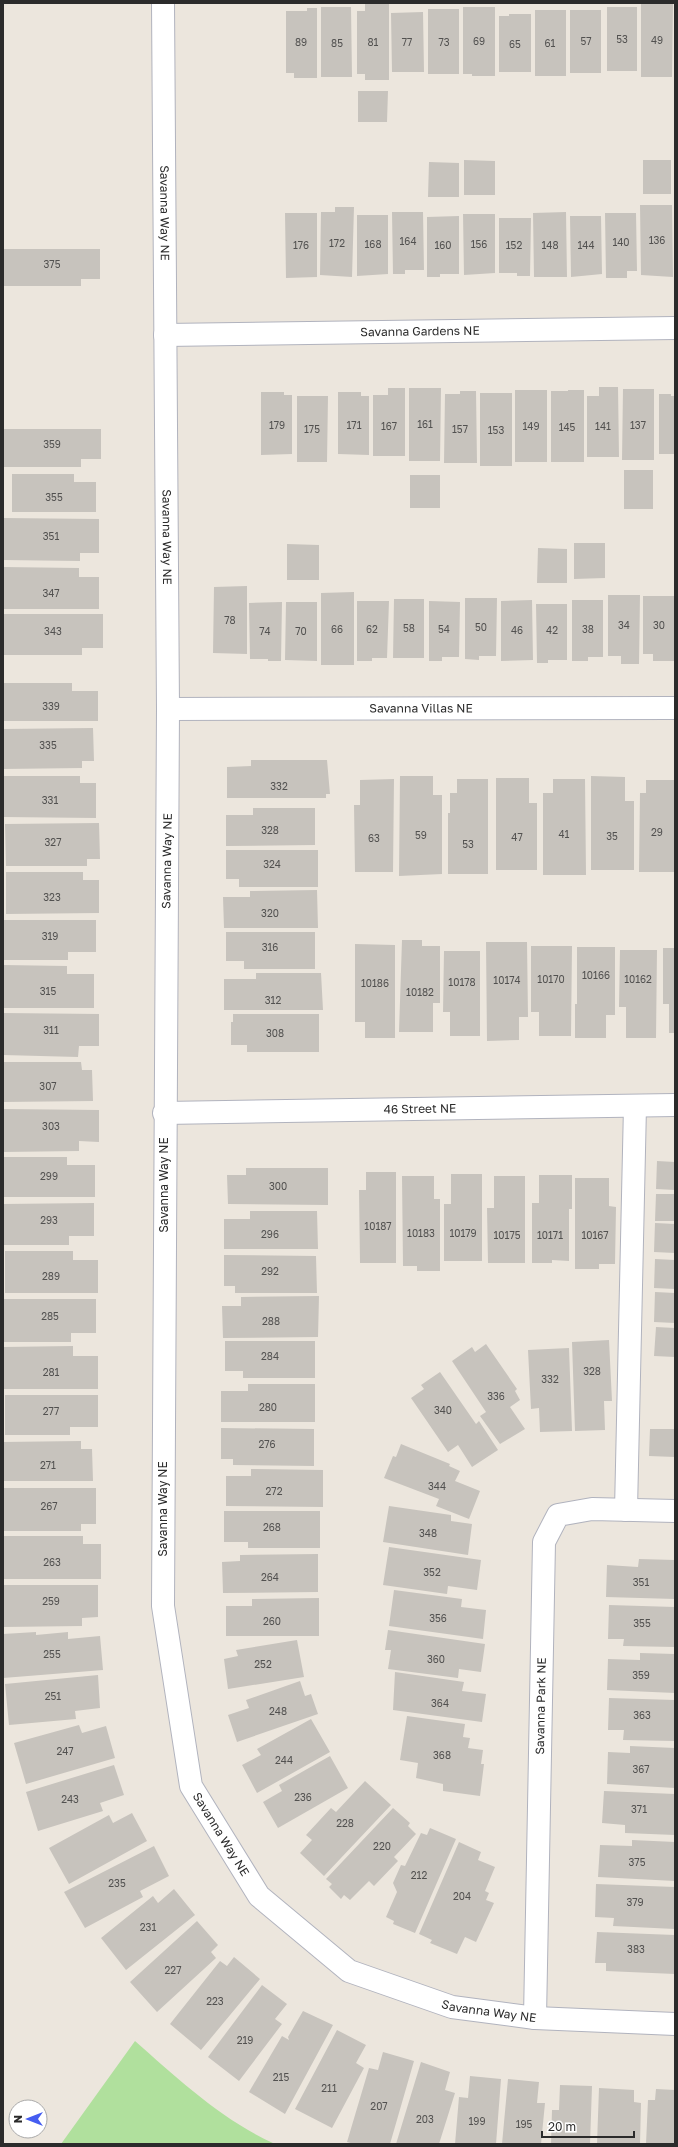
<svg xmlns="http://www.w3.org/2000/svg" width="678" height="2147" font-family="'Golos Text',sans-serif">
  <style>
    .green { fill: #b0e09d }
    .building { fill: #c7c3bd }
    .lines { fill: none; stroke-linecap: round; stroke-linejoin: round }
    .minor-casing { stroke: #b1b3be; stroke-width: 24 }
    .minor { stroke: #fff; stroke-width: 22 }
    .labels { text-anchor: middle; stroke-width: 3; stroke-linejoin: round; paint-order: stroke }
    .number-label { font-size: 10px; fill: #525150 }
    .street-label { font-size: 12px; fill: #2b2b2b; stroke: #fff }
  </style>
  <rect width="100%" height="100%" fill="#ece6dd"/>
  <path class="green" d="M135,2041c43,38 87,79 140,103h-214z"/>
  <path class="building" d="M365,3h24v77h-24v-6h-8v-63h8z
    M641,4h32l-1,73h-31z
    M321,7h30l1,70h-31z
    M463,7h32v69h-23v-2h-9z
    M607,7h30v64h-30z
    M307,8h10v70h-23v-5h-8v-62h21z
    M428,9h31v65h-31z
    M535,10h31v66h-31z
    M570,10h31v63h-31z
    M423,12l1,60h-32l-1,-59z
    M509,14h22v58h-32v-56h10z
    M358,91h30l-1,31h-29z
    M464,160l31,1v34h-31z
    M643,160h28v34h-28z
    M429,162l30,1v34h-31z
    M640,205h32l1,72 -32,-2z
    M335,207h19l-2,70 -32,-2 1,-63h14z
    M392,212h31l1,58h-19v4h-12z
    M566,212l1,65h-33l-1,-64z
    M285,213h32v64l-31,1z
    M605,213h31l1,58h-10v7h-21z
    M463,214h32v59l-31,2z
    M357,215h31v59l-31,2z
    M459,216v58h-19v3h-13v-60z
    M570,216h31l1,58 -31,3z
    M499,218h32l-1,58h-13v-3h-18z
    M4,249h96v30h-19v7h-77z
    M599,387h19l1,70h-32v-61h12z
    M388,388h17v68h-32v-61h15z
    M409,388h32l-1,73h-31z
    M623,389h31v71h-32z
    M515,390h32v72h-32z
    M568,390h16v72h-33v-71h17z
    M460,391h16l1,72h-33l1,-69h15z
    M261,392h23v3h8v59l-31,1z
    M338,392h23v4h8v59l-31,-1z
    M480,393h32v73h-32z
    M659,394h12v2h4v58h-16z
    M297,396h31l-1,66h-30z
    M3,429h98v30h-20v8h-78z
    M624,470h29v39h-29z
    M12,474h62v8h22v30h-84z
    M410,475h30v33h-30z
    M3,518l96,1v34h-19v8l-77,-1z
    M574,543h31v35l-31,1z
    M287,544l32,1v35h-32z
    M538,548l29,1v34h-30z
    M3,567l76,1v9h20v32h-96z
    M247,586v68l-34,-1 1,-66z
    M354,592v73h-33v-72z
    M608,595h32l-1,69h-18v-8h-13z
    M643,596h32v65h-22v-7h-10z
    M465,598h32l-1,58h-17v4l-14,-1z
    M394,599h30v59h-31z
    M532,600l1,60 -32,1v-60z
    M572,600h31v57h-15v4h-16z
    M357,601h32l-2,57h-15v3h-15z
    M429,601l31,1 -1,55h-17v4h-13z
    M282,602l-1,59h-13v-2h-18l-1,-56z
    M286,602h31v59l-32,-1z
    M536,604h31v56h-19v3h-11z
    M3,614h100v34h-21v7h-79z
    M3,683h69v8h26v30h-95z
    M93,728l1,33h-12v7l-79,1v-40z
    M251,760h76l3,34h-4v4h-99v-31l24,-1z
    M4,776h76v7h16v35l-92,-1z
    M400,776h33v19h9v79l-43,2z
    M591,776l34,1v24h9v69h-43z
    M496,778h33v25h8v67h-41z
    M394,779l-1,93h-38l-1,-67h6v-25z
    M457,779h31v95h-40v-61h2v-20h7z
    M553,779h32l1,96h-43v-82h10z
    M646,780h29v92h-36l1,-79h6z
    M253,808h62v37l-89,1v-31h27z
    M99,823l1,36h-13v7h-81l-1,-42z
    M226,850h92v37h-79v-8h-13z
    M6,872h77v8h16v33l-93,1z
    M317,890l1,38h-94l-1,-31h27v-6z
    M4,920h92v32h-28v8h-64z
    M226,932h89v37h-71v-8h-18z
    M402,940h20v6h18v57h-7v29h-34z
    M486,942h41l1,75h-9v23l-32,1z
    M355,944l40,1v93h-30v-16h-10z
    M531,946h41l-1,90h-32v-24h-8z
    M577,947h38v68h-9v23h-31v-34h2z
    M663,948h12v85h-6v-29h-6z
    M620,950h37l-1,88h-30v-31h-7z
    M444,951h36v85h-30v-24h-7z
    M3,965l64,1v8h27v34h-91z
    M256,973h65l2,37h-99v-31h32z
    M3,1013l96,1v32h-20l-1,11 -75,-2z
    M233,1014h86v38h-72v-7h-16v-23h2z
    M3,1062h78l1,8h10l1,31 -90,1z
    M3,1109l96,1v32l-20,-1v10l-76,1z
    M3,1157h64v8h28v32h-92z
    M657,1161l18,1v28l-19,-1z
    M246,1168h82v37l-100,-1 -1,-29h19z
    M366,1172h30v91h-36l-1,-73h7z
    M451,1174h31v87h-38v-57h7z
    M539,1175h33v34h-3v52l-17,-1v3h-20v-60h7z
    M402,1176h32v23h6v72h-23v-5h-14z
    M494,1176h31v87h-37l-1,-55h7z
    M575,1178h34v28l7,1 -1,57h-16v5h-24z
    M656,1194h19v27h-20z
    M94,1203v33h-25v9h-66v-41z
    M250,1211h67l1,38h-94v-30h26z
    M655,1223l20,1v29l-21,-1z
    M5,1251h68v9h25v33h-93z
    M224,1255l92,1 1,37h-82v-7h-11z
    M655,1259l20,1v29l-21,-1z
    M655,1292l20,1v30l-21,-1z
    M319,1296l-1,41 -95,1 -1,-32h19v-9z
    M3,1299h93v34h-25v9h-68z
    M656,1327l19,1v29l-21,-1z
    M609,1340l3,61h-8l1,29 -30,1 -3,-89z
    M225,1341h90v37h-72v-7h-18z
    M486,1344l31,45 -2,2 5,9 -10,7 15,22 -25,15 -20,-28 6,-4 -34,-51 20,-14 3,5z
    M73,1346v10h25v33h-94v-42z
    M569,1348l3,83 -32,1 -1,-24 -8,1 -3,-59z
    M440,1372l36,52 3,-3 19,29 -26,17 -14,-22 -10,7 -37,-54 13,-9 -3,-4z
    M248,1384h67v38h-94v-31h27z
    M5,1395h93v32h-28v8h-65z
    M221,1428l93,1v37l-81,-1v-6h-12z
    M650,1429h25v28l-26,-1z
    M81,1441v8h11l1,32h-90v-39z
    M401,1444l49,20 -1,2 11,5 -5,10 25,10 -11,28 -33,-13 3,-7 -55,-21 9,-22 3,1z
    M251,1469l72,1v37l-97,-1v-30h25z
    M3,1488h93v36h-15v7h-78z
    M389,1506l62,9v6l21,3 -4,31 -85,-13z
    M224,1511h96v37h-72v-6h-24z
    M4,1536h79v8h18v35h-98z
    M389,1547l92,13 -4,30 -29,-4 -1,8 -64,-9z
    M318,1554v38l-95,1 -1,-31 18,-1v-6z
    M639,1559l36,1v39l-69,-2 1,-32 31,2z
    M3,1585h95v32l-16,1v8l-79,1z
    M394,1590l68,9 -1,8 25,3 -3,29 -94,-13z
    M319,1598v38h-93v-30h26v-7z
    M609,1605l66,2v40l-52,-1 1,-7h-16z
    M388,1630l97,14 -4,28 -22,-3 -1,9 -70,-9 3,-19h-6z
    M36,1632v3l32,-3v7l32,-3 3,34 -100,8v-44z
    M297,1640l7,37 -76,12 -4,-30 14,-3 -2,-6z
    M640,1653l35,1v39l-68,-3 1,-31 32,1z
    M395,1672l69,10 -2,9 24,3 -4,28 -89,-12z
    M98,1675l2,33 -25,3 1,8 -67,6 -4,-41z
    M300,1681l5,15 6,-2 7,20 -81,28 -9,-27 21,-7 -3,-8z
    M609,1698l66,2v41l-52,-1 1,-10h-16z
    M407,1716l58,8 -2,13 7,1 -2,10 15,2 -2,14h3l-4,32 -37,-5v-7l-27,-6 2,-15 -18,-3z
    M311,1719l19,33 -73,41 -15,-28 19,-10 -4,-6z
    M79,1725l3,8 24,-7 9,32 -89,26 -12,-41z
    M630,1746l45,2v40l-68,-4 1,-32 22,1z
    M330,1756l18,32 -70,40 -15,-26 19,-11 -3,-6z
    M114,1765l10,30 -24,8 3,8 -65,20 -12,-39z
    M365,1781l26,24 -67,71 -24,-23 12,-13 -6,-5 25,-27 5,4z
    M604,1791l71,3v41l-50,-2v-8l-23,-2z
    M393,1808l17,15 -2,3 8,8 -22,23 4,4 -24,25 -5,-5 -19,19 -6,-5 -3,4 -12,-12 3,-3 -6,-5z
    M132,1813l15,28 -78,43 -20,-36 60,-33 4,8z
    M430,1828l26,11 -41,94 -22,-9 1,-3 -8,-4 11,-25 -4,-9 8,-18 4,1 16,-33 6,2z
    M632,1840l43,2v39l-77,-4 2,-32 32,1z
    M459,1842l22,10 -3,8 17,7 -10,24 4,2 -3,7 8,3 -18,39 -11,-5 -8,17 -27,-11 2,-3 -13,-6z
    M154,1846l15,30 -29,15 3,6 -58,31 -21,-36z
    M596,1884l79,3v42l-62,-3 1,-8 -19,-1z
    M174,1889l21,26 -69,55 -25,-32 52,-42 5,7z
    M197,1921l21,24 -7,7 5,6 -59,54 -27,-30z
    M597,1932l78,3v39l-69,-3v-8h-11z
    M234,1957l26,22 -59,71 -31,-26 50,-63 7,5z
    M262,1985l25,19 -12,15 7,5 -43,57 -31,-24z
    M303,2011l30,14 -48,89 -36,-22 33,-56 7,4 -1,-3z
    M337,2030l29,15 -10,18 8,5 -32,60 -37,-19z
    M383,2052l31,9 -24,83h-36l-7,-2 22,-74 9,2z
    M421,2062l29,10 -5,18 10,3 -16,51h-43z
    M470,2076l31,3 -5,65h-41l4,-47 9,1z
    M508,2079l31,3 -2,21h8l-4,41h-39z
    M560,2085l32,1 -2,58h-39l1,-34h7z
    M599,2088l35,2v12l7,1 -1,41h-43z
    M656,2089l19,1v54h-29l2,-44h7z"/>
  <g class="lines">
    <g class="minor-casing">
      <g id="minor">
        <path id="s1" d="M163,3l5,706 -5,897 28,180 68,110 90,75 103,36 83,11 140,6"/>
        <path id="s2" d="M165,335l510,-7"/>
        <path id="s3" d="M168,709l507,-1"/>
        <path id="s4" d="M164,1113l511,-8"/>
        <path d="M626,1510l9,-404"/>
        <path id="s5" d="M535,2018l9,-476 14,-27 34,-6 83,2"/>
      </g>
    </g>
    <use href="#minor" class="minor"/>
  </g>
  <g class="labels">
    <g class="number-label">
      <text x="622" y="43">53</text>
      <text x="657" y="44">49</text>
      <text x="479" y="45">69</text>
      <text x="586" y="45">57</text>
      <text x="301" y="46">89</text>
      <text x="373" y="46">81</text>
      <text x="407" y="46">77</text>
      <text x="444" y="46">73</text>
      <text x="337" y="47">85</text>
      <text x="550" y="47">61</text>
      <text x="515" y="48">65</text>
      <text x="657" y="244">136</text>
      <text x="408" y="245">164</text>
      <text x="621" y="246">140</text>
      <text x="337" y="247">172</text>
      <text x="373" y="248">168</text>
      <text x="479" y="248">156</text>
      <text x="301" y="249">176</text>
      <text x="443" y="249">160</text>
      <text x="514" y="249">152</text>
      <text x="550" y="249">148</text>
      <text x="586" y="249">144</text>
      <text x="52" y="268">375</text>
      <text x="425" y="428">161</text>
      <text x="277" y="429">179</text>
      <text x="354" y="429">171</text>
      <text x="638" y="429">137</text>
      <text x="389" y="430">167</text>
      <text x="531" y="430">149</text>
      <text x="603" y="430">141</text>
      <text x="567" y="431">145</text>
      <text x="312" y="433">175</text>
      <text x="460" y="433">157</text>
      <text x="496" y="434">153</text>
      <text x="52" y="448">359</text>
      <text x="54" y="501">355</text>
      <text x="51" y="540">351</text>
      <text x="51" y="597">347</text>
      <text x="230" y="624">78</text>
      <text x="624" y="629">34</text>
      <text x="659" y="629">30</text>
      <text x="481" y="631">50</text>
      <text x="409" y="632">58</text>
      <text x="337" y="633">66</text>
      <text x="372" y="633">62</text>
      <text x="444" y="633">54</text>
      <text x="588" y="633">38</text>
      <text x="517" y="634">46</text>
      <text x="552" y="634">42</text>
      <text x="53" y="635">343</text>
      <text x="265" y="635">74</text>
      <text x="301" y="635">70</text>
      <text x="51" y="710">339</text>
      <text x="48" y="749">335</text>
      <text x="279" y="790">332</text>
      <text x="50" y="804">331</text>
      <text x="270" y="834">328</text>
      <text x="657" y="836">29</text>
      <text x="564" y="838">41</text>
      <text x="421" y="839">59</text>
      <text x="612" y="840">35</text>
      <text x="517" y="841">47</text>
      <text x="374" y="842">63</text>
      <text x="53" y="846">327</text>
      <text x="468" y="848">53</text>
      <text x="272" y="868">324</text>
      <text x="52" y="901">323</text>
      <text x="270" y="917">320</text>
      <text x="50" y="940">319</text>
      <text x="270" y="951">316</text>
      <text x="596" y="979">10166</text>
      <text x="551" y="983">10170</text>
      <text x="638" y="983">10162</text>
      <text x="507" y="984">10174</text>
      <text x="462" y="986">10178</text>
      <text x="375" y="987">10186</text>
      <text x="48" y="995">315</text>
      <text x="420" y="996">10182</text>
      <text x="273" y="1004">312</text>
      <text x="51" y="1034">311</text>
      <text x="275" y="1037">308</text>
      <text x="48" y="1090">307</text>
      <text x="51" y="1130">303</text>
      <text x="49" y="1180">299</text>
      <text x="278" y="1190">300</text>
      <text x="49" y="1224">293</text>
      <text x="378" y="1230">10187</text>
      <text x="421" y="1237">10183</text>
      <text x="463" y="1237">10179</text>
      <text x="270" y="1238">296</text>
      <text x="507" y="1239">10175</text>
      <text x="550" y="1239">10171</text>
      <text x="595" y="1239">10167</text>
      <text x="270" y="1275">292</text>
      <text x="51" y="1280">289</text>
      <text x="50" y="1320">285</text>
      <text x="271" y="1325">288</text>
      <text x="270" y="1360">284</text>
      <text x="592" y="1375">328</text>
      <text x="51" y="1376">281</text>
      <text x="550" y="1383">332</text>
      <text x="496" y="1400">336</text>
      <text x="268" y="1411">280</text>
      <text x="443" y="1414">340</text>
      <text x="51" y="1415">277</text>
      <text x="267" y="1448">276</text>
      <text x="48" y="1469">271</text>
      <text x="437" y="1490">344</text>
      <text x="274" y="1495">272</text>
      <text x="49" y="1510">267</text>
      <text x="272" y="1531">268</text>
      <text x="428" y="1537">348</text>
      <text x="52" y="1566">263</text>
      <text x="432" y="1576">352</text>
      <text x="270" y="1581">264</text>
      <text x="641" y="1586">351</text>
      <text x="51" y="1605">259</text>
      <text x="438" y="1622">356</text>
      <text x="272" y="1625">260</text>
      <text x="642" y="1627">355</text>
      <text x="52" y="1658">255</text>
      <text x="436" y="1663">360</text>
      <text x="263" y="1668">252</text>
      <text x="641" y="1679">359</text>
      <text x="53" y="1700">251</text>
      <text x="440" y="1707">364</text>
      <text x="278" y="1715">248</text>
      <text x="642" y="1719">363</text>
      <text x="65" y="1755">247</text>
      <text x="442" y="1759">368</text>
      <text x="284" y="1764">244</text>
      <text x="641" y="1773">367</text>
      <text x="303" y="1801">236</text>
      <text x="70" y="1803">243</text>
      <text x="639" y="1813">371</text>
      <text x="345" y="1827">228</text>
      <text x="382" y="1850">220</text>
      <text x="637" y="1866">375</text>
      <text x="419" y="1879">212</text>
      <text x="117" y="1887">235</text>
      <text x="462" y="1900">204</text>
      <text x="635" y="1906">379</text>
      <text x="148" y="1931">231</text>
      <text x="636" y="1953">383</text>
      <text x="173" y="1974">227</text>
      <text x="215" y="2005">223</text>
      <text x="245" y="2044">219</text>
      <text x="281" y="2081">215</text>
      <text x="329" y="2092">211</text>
      <text x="379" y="2110">207</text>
      <text x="425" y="2123">203</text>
      <text x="477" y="2125">199</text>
      <text x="524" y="2128">195</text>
    </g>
    <g class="street-label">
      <text dy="4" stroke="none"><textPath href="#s1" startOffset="210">Savanna Way NE</textPath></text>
      <text dy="4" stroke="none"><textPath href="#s2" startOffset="255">Savanna Gardens NE</textPath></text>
      <text dy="4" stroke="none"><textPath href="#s1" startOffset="534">Savanna Way NE</textPath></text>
      <text dy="4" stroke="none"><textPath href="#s3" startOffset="253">Savanna Villas NE</textPath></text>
      <text transform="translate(167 861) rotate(-89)" y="4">Savanna Way NE</text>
      <text dy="4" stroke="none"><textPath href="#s4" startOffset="256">46 Street NE</textPath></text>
      <text transform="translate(164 1185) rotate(-90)" y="4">Savanna Way NE</text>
      <text transform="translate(163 1509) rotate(-90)" y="4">Savanna Way NE</text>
      <text dy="4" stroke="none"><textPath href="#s5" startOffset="312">Savanna Park NE</textPath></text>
      <text dy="4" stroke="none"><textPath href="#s1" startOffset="1842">Savanna Way NE</textPath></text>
      <text dy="4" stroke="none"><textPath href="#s1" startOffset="2178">Savanna Way NE</textPath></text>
    </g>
  </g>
  <rect width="678" height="2147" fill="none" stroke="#2b2b2b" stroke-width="8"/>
  <g transform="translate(28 2119) rotate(270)"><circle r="19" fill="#ffffff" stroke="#aaaaaa"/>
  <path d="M0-3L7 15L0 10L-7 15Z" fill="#455df1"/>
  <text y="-6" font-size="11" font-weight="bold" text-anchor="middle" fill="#2b2b2b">N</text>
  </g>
  <path d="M542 2131v6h92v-6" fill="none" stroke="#2b2b2b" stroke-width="2"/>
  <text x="548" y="2131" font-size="12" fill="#2b2b2b" stroke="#ffffff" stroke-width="3" paint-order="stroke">20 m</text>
</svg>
